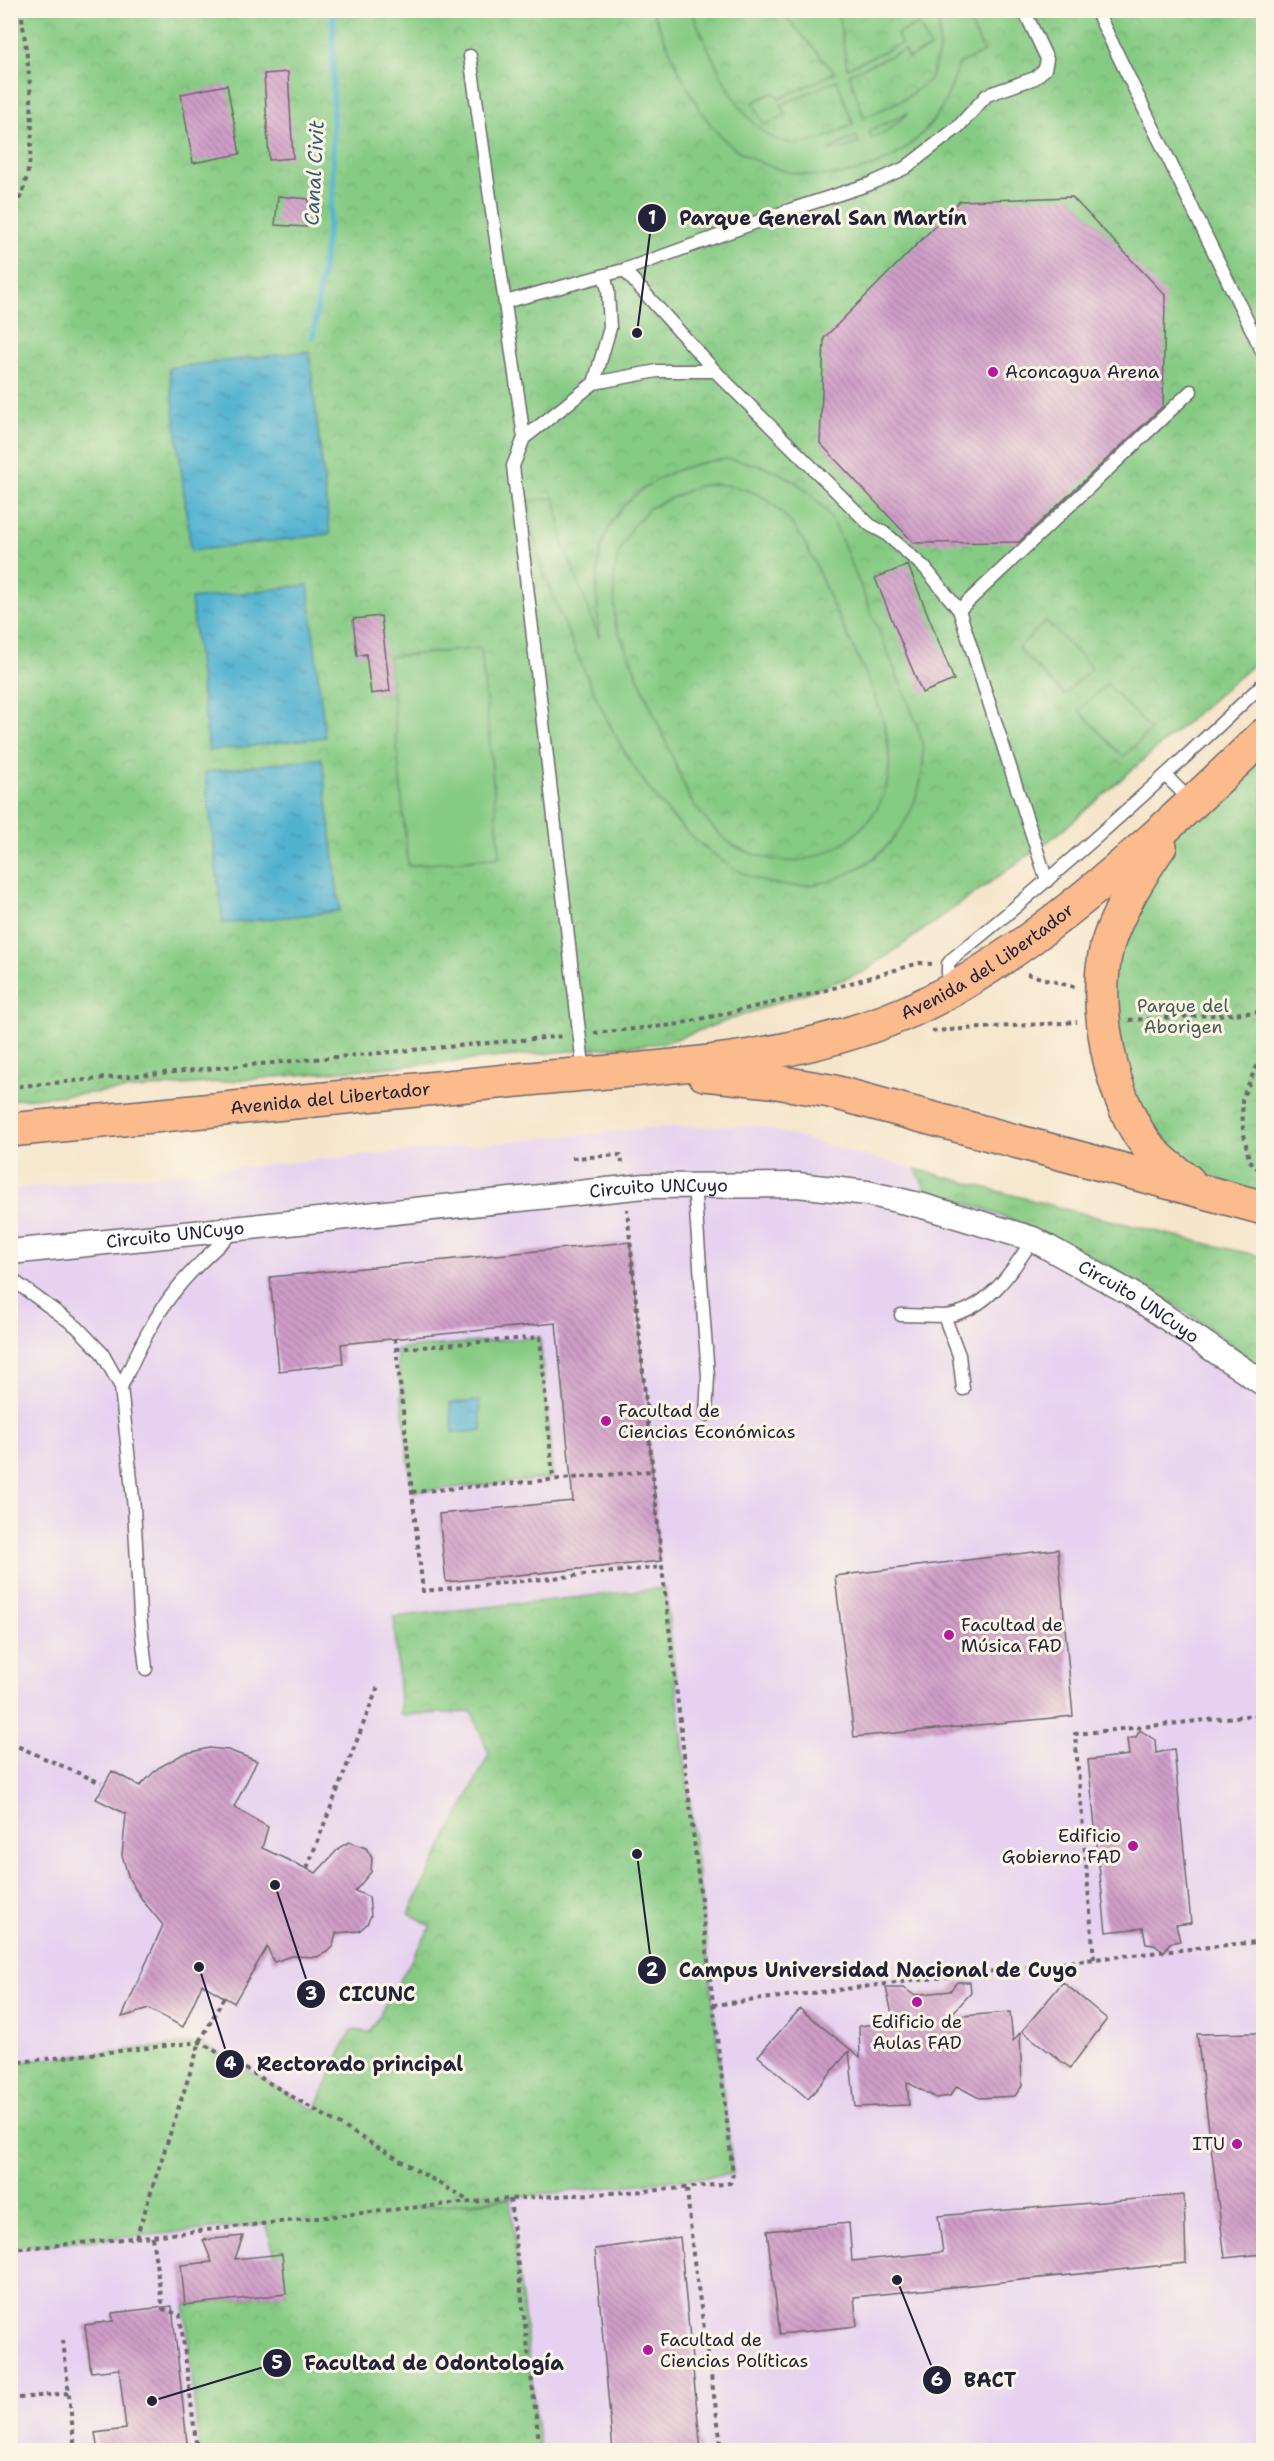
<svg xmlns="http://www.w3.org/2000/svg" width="1274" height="2461" font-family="'Shantell Sans',sans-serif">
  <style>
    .built { fill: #e6d2f0 }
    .park { fill: url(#park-crowns); stroke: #547660; stroke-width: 1.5 }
    .garden { fill: #86cb84; stroke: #547660; stroke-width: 1.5; fill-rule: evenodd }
    .water { fill: url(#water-ripples); stroke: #3a6a86; stroke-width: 1.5 }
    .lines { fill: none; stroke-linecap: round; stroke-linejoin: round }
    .stream { stroke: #51b2d0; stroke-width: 6 }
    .building { fill: url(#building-back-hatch) }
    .service-casing { stroke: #6c666d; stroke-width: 15 }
    .minor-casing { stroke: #6c666d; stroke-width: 27 }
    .primary-casing { stroke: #6c666d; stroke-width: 36 }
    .path { stroke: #6c666d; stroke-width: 4; stroke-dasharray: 4.5 4.5; stroke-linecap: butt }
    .service { stroke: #fff; stroke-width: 12 }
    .minor { stroke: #fff; stroke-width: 24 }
    .primary { stroke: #fbbb8c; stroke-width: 33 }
    .poi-dot { fill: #b5179e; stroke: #fcf5e5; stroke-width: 2 }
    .labels { text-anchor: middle; stroke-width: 6; stroke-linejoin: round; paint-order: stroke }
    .poi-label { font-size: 18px; fill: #22223b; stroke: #fcf5e5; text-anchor: start }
    .street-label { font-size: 18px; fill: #22223b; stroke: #fcf5e5 }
    .park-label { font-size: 18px; fill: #455d55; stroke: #fcf5e5 }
    .water-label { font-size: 20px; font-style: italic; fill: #355c77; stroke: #fcf5e5 }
    .leader { fill: none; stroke: #22223b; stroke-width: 2 }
    .callout-dot { fill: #22223b; stroke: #fcf5e5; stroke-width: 2 }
    .mark-label { font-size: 18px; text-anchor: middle; font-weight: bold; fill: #fff }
    .callout-label { font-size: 20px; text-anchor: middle; font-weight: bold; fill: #22223b; stroke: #fcf5e5; stroke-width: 6; stroke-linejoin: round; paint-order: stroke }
  </style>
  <defs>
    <pattern id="park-crowns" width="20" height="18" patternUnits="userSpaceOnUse" patternTransform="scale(1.5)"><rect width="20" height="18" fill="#86cb84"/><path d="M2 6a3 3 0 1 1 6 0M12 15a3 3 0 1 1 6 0" fill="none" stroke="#73ae73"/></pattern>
    <pattern id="water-ripples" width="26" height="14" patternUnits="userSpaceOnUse" patternTransform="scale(1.5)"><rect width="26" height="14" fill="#51b2d0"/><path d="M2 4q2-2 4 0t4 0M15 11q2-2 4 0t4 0" fill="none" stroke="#4390aa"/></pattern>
    <pattern id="building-back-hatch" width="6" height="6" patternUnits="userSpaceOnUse" patternTransform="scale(1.5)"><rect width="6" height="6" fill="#d09ec8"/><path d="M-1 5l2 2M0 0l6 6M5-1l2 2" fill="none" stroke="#a880a4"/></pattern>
  </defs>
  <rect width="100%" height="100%" fill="#fcf5e5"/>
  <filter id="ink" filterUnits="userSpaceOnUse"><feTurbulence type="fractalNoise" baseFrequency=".0167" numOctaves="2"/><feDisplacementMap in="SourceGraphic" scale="12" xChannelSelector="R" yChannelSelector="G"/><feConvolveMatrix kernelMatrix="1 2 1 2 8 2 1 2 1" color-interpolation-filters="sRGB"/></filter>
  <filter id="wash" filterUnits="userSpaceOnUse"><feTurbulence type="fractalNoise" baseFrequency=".008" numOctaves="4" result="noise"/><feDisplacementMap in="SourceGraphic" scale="24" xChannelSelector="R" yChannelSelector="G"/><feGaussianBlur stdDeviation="1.35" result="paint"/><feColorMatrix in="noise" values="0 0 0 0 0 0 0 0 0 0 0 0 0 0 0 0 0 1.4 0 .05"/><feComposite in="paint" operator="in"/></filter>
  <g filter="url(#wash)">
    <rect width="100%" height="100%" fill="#f5e5ca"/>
    <path class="built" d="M757,1126l242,66 264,65v1193h-1252v-1261l651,-62z"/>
    <path class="park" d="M11,11h1252v645l-205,178 -194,138 -200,71 -653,57z
      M1263,735v473l-93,-40 -68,-147 27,-124 23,-39z
      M916,1169l160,43 187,45v113c-77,-65 -170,-118 -264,-155 -24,-10 -50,-17 -74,-26z
      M665,1588l68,586 -319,34 96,-9 30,251h-341l-14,-145 101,-11 -20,-70 -255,24v-185l189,-21 115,68 36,-80 19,2 61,-106 -22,-13 80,-159 -17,-42 -71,3 -7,-98z"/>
    <path class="garden" d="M652,11h39c19,38 47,120 93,131 24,6 49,-7 69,-18l-16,-44 -56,25 5,10 -22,10 -11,-23 22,-10 4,7 56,-26 -54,-62h57l9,57 54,-24 -4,-10 22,-10 11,24 -22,10 -4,-8 -55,24 15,44 42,-20 24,-19 9,-27v-24l-3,-17h28l20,41 -26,12c-17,82 -95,128 -176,106 -19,-5 -37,-13 -53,-26 -37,-32 -56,-90 -77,-133zM908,113l-23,20 -14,5 -2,-7zM857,136l2,7 -14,5 -17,2z
      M726,459c43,5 73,18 101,53 6,7 10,19 15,29l75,183c2,9 6,18 6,26 2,23 -4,42 -13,62 -24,55 -93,88 -151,68 -14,-5 -28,-13 -40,-22 -76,-52 -116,-141 -150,-223 -11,-27 -23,-52 -31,-80 -4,-18 -7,-36 -10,-54l27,-3 8,45 36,94c-1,-27 -4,-51 0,-78 10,-63 69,-94 127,-100zM715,484c20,3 39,5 55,18 13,11 25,24 33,38 12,20 20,44 30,66 23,49 64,116 55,172 -7,44 -50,77 -92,83 -17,2 -41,-5 -57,-13 -19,-8 -35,-31 -48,-47l-76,-178 -1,-50 4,-18 14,-28 17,-19 49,-22z
      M1046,621l46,47 -28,27 -46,-47z
      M481,648l19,209 -92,9 -19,-209z
      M1107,684l44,46 -28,27 -44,-47z
      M540,1337l13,141 -141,14 -16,-143z"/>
    <path class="water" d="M309,351l21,183 -139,17 -22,-183z
      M308,585l17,152 -116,14 -18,-152z
      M322,758l18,153 -117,13 -18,-152z
      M479,1401l3,30 -29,2 -3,-30z"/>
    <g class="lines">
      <path class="stream" d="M313,337l20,-145v-182"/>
    </g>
    <g id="blocks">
      <path class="building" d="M288,72l5,86 -24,2 -5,-86z
        M227,85l13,69 -47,9 -12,-69z
        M278,196l31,3 -3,28 -31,-2z
        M1072,197l93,98 -2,111 -144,136 -105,1 -94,-100 4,-105 136,-137z
        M908,565l46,115 -32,13 -47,-115z
        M381,616l9,75 -19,3 -5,-40 -9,2 -4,-37z
        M630,1242l31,319 -215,21 -7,-68 134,-13 -17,-178 -215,21 2,20 -64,7 -9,-94z
        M1058,1549l15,167 -219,21 -19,-161z
        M1140,1730l15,10 1,13 18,-4 17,174 -15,2 4,16 -10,2 -6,9 -10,-7 -8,-1 -3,-16 -37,4 -18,-172 41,-5 -2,-16 9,-2z
        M209,1748l19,2 29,11 -23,46 34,20 -6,21 54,25 24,-26 9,-5 17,6 6,10 -1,14 -16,19 14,6 2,19 -4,8 -8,7 -23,2 -3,13 -6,6 -10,5 -26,-1 -17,6 -7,-15 -33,56 -32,-19 -19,43 -34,-18 -27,8 41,-92 -20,-24 -14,-22 -7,-24 4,-41 -30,-15 16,-28 28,15 18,-18 25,-14z
        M957,1982h13l1,11 -22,24 61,-5 3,29 7,-8 2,53 -7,10 -36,2 -22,-12 -7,10 -14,2 -29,-16 2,23 -54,2 -6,-56 -41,48 -50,-43 42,-47 60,48 -1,-31 35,-4 -8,-34h18l10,7 36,-4z
        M1063,1982l44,37 -37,49 -48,-37z
        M1263,2033v221l-38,4 -28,-224z
        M1184,2195l2,68 -332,34 3,29 -77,8 -13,-103 82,-8 3,38 91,-9 -5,-36z
        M243,2236l-8,23 47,-5 4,40 -101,11 -4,-40 31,-3 -9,-22z
        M680,2237l21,214h-88l-18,-202z
        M172,2306l16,145h-90l-3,-18 31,-4 -7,-60 -28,3 -6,-47 28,-4 -1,-8z"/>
    </g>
  </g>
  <g filter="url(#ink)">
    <use href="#blocks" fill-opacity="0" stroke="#6c666d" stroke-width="1.5"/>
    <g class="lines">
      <g class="service-casing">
        <path id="service" d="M1096,10l168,345
          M470,56l54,382
          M624,270l91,101 155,154 15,8 40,35 34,42 88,271
          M505,302l119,-32 166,-60 80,-26 35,-16 53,-41 29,-32 48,-17 10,-9 2,-10 -23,-49
          M594,383l16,-55 -2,-38 -4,-15
          M959,610l232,-219
          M1166,776l26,26
          M948,988v-24l4,-5c109,-87 211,-180 312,-276
          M584,1074l-71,-608 11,-28 70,-55 63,-12h58
          M694,1184l14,192 -2,39
          M10,1278l67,49 25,26 19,34 13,121 6,108 6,53
          M901,1315l43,1 15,39 4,34
          M944,1316c42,-4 68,-44 89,-77
          M121,1387c16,-34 32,-70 57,-100 16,-20 36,-37 55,-55"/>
      </g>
      <g class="minor-casing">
        <g id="minor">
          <path id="s1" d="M10,1252l635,-66 153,-1 69,8 56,13 110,33 97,54 134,91"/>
        </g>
      </g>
      <g class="primary-casing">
        <g id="primary">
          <path d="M1160,846c-19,27 -37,58 -49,88 -23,58 -1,173 42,218 10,11 23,20 35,29"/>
          <path d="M704,1074l67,7 59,10 434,117"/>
          <path id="s2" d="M10,1130c173,-17 345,-34 518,-51 126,-12 257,-15 375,-65 45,-19 85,-45 124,-73 85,-62 161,-133 237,-206"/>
        </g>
      </g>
      <path class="path" d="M10,215c36,-47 18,-148 11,-205
        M1027,974l51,14
        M1129,1020l135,-8
        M932,1031l145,-9
        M594,1033l80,-8 146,-33 99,-29 13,1
        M1264,1049l-22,50 1,30 6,31 15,15
        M10,1087l555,-51
        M572,1158l49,-3 1,8
        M395,1338l28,253 239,-24
        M396,1349l144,-12 13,141
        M412,1492l240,-21
        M10,1743l91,40
        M307,1868l72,-184
        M1094,1959l-19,-225 189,-20
        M713,2005l381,-46 162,-17
        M10,2063l190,-21 269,159
        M687,2189l6,65 29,196
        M510,2199l30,251
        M152,2237l11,72 17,6 17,135
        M136,2238l64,-196 24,-45
        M10,2249c155,-12 308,-33 462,-47 86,-8 172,-8 258,-19l3,-9 -71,-607 -35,-358
        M63,2340l12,110
        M10,2399l59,-6"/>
      <use href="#service" class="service"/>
      <use href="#minor" class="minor"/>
      <use href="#primary" class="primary"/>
    </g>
  </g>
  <g class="poi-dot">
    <circle cx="993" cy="372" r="6"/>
    <circle cx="606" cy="1421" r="6"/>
    <circle cx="949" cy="1635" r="6"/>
    <circle cx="1133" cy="1846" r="6"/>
    <circle cx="917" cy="2002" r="6"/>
    <circle cx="1237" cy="2144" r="6"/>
    <circle cx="648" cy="2350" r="6"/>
  </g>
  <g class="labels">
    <g class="poi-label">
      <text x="1005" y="378">Aconcagua Arena</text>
      <text x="618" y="1417">Facultad de<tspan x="618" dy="21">Ciencias Económicas</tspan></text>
      <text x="961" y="1631">Facultad de<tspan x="961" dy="21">Música FAD</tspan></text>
      <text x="1121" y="1842" text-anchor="end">Edificio<tspan x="1121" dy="21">Gobierno FAD</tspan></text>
      <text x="917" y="2028" text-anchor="middle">Edificio de<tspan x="917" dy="21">Aulas FAD</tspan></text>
      <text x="1225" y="2150" text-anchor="end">ITU</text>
      <text x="660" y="2346">Facultad de<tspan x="660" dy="21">Ciencias Políticas</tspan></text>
    </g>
    <g class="street-label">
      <text dy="6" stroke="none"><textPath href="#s2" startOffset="1002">Avenida del Libertador</textPath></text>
      <text dy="6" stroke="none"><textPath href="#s2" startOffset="322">Avenida del Libertador</textPath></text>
      <text dy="6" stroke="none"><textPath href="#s1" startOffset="652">Circuito UNCuyo</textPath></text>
      <text dy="6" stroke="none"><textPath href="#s1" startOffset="166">Circuito UNCuyo</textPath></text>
      <text dy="6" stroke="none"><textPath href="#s1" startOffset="1156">Circuito UNCuyo</textPath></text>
    </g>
    <g class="park-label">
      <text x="1183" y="1012">Parque del<tspan x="1183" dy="21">Aborigen</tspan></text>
    </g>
    <g class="water-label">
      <text transform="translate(314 173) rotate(-87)" y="7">Canal Civit</text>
    </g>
  </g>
  <path class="leader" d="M637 333L652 218M637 1854L652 1970M275 1885L311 1994M199 1967L230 2064M152 2401L277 2363M897 2280L937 2380"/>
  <g class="callout-dot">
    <circle cx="637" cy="333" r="6"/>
    <circle cx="637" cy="1854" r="6"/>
    <circle cx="275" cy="1885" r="6"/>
    <circle cx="199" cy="1967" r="6"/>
    <circle cx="152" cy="2401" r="6"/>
    <circle cx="897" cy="2280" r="6"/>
    <circle cx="652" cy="218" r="15"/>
    <circle cx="652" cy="1970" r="15"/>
    <circle cx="311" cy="1994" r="15"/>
    <circle cx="230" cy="2064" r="15"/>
    <circle cx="277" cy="2363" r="15"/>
    <circle cx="937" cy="2380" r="15"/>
  </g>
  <g class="mark-label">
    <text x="652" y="224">1</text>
    <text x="652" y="1976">2</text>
    <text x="311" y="2000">3</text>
    <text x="230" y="2070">4</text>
    <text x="277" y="2369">5</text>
    <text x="937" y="2386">6</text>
  </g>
  <g class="callout-label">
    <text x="823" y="225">Parque General San Martín</text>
    <text x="878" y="1977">Campus Universidad Nacional de Cuyo</text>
    <text x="377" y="2001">CICUNC</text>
    <text x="360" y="2071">Rectorado principal</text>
    <text x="434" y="2370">Facultad de Odontología</text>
    <text x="990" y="2387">BACT</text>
  </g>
  <rect width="1274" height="2461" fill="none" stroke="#fcf5e5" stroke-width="36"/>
</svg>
